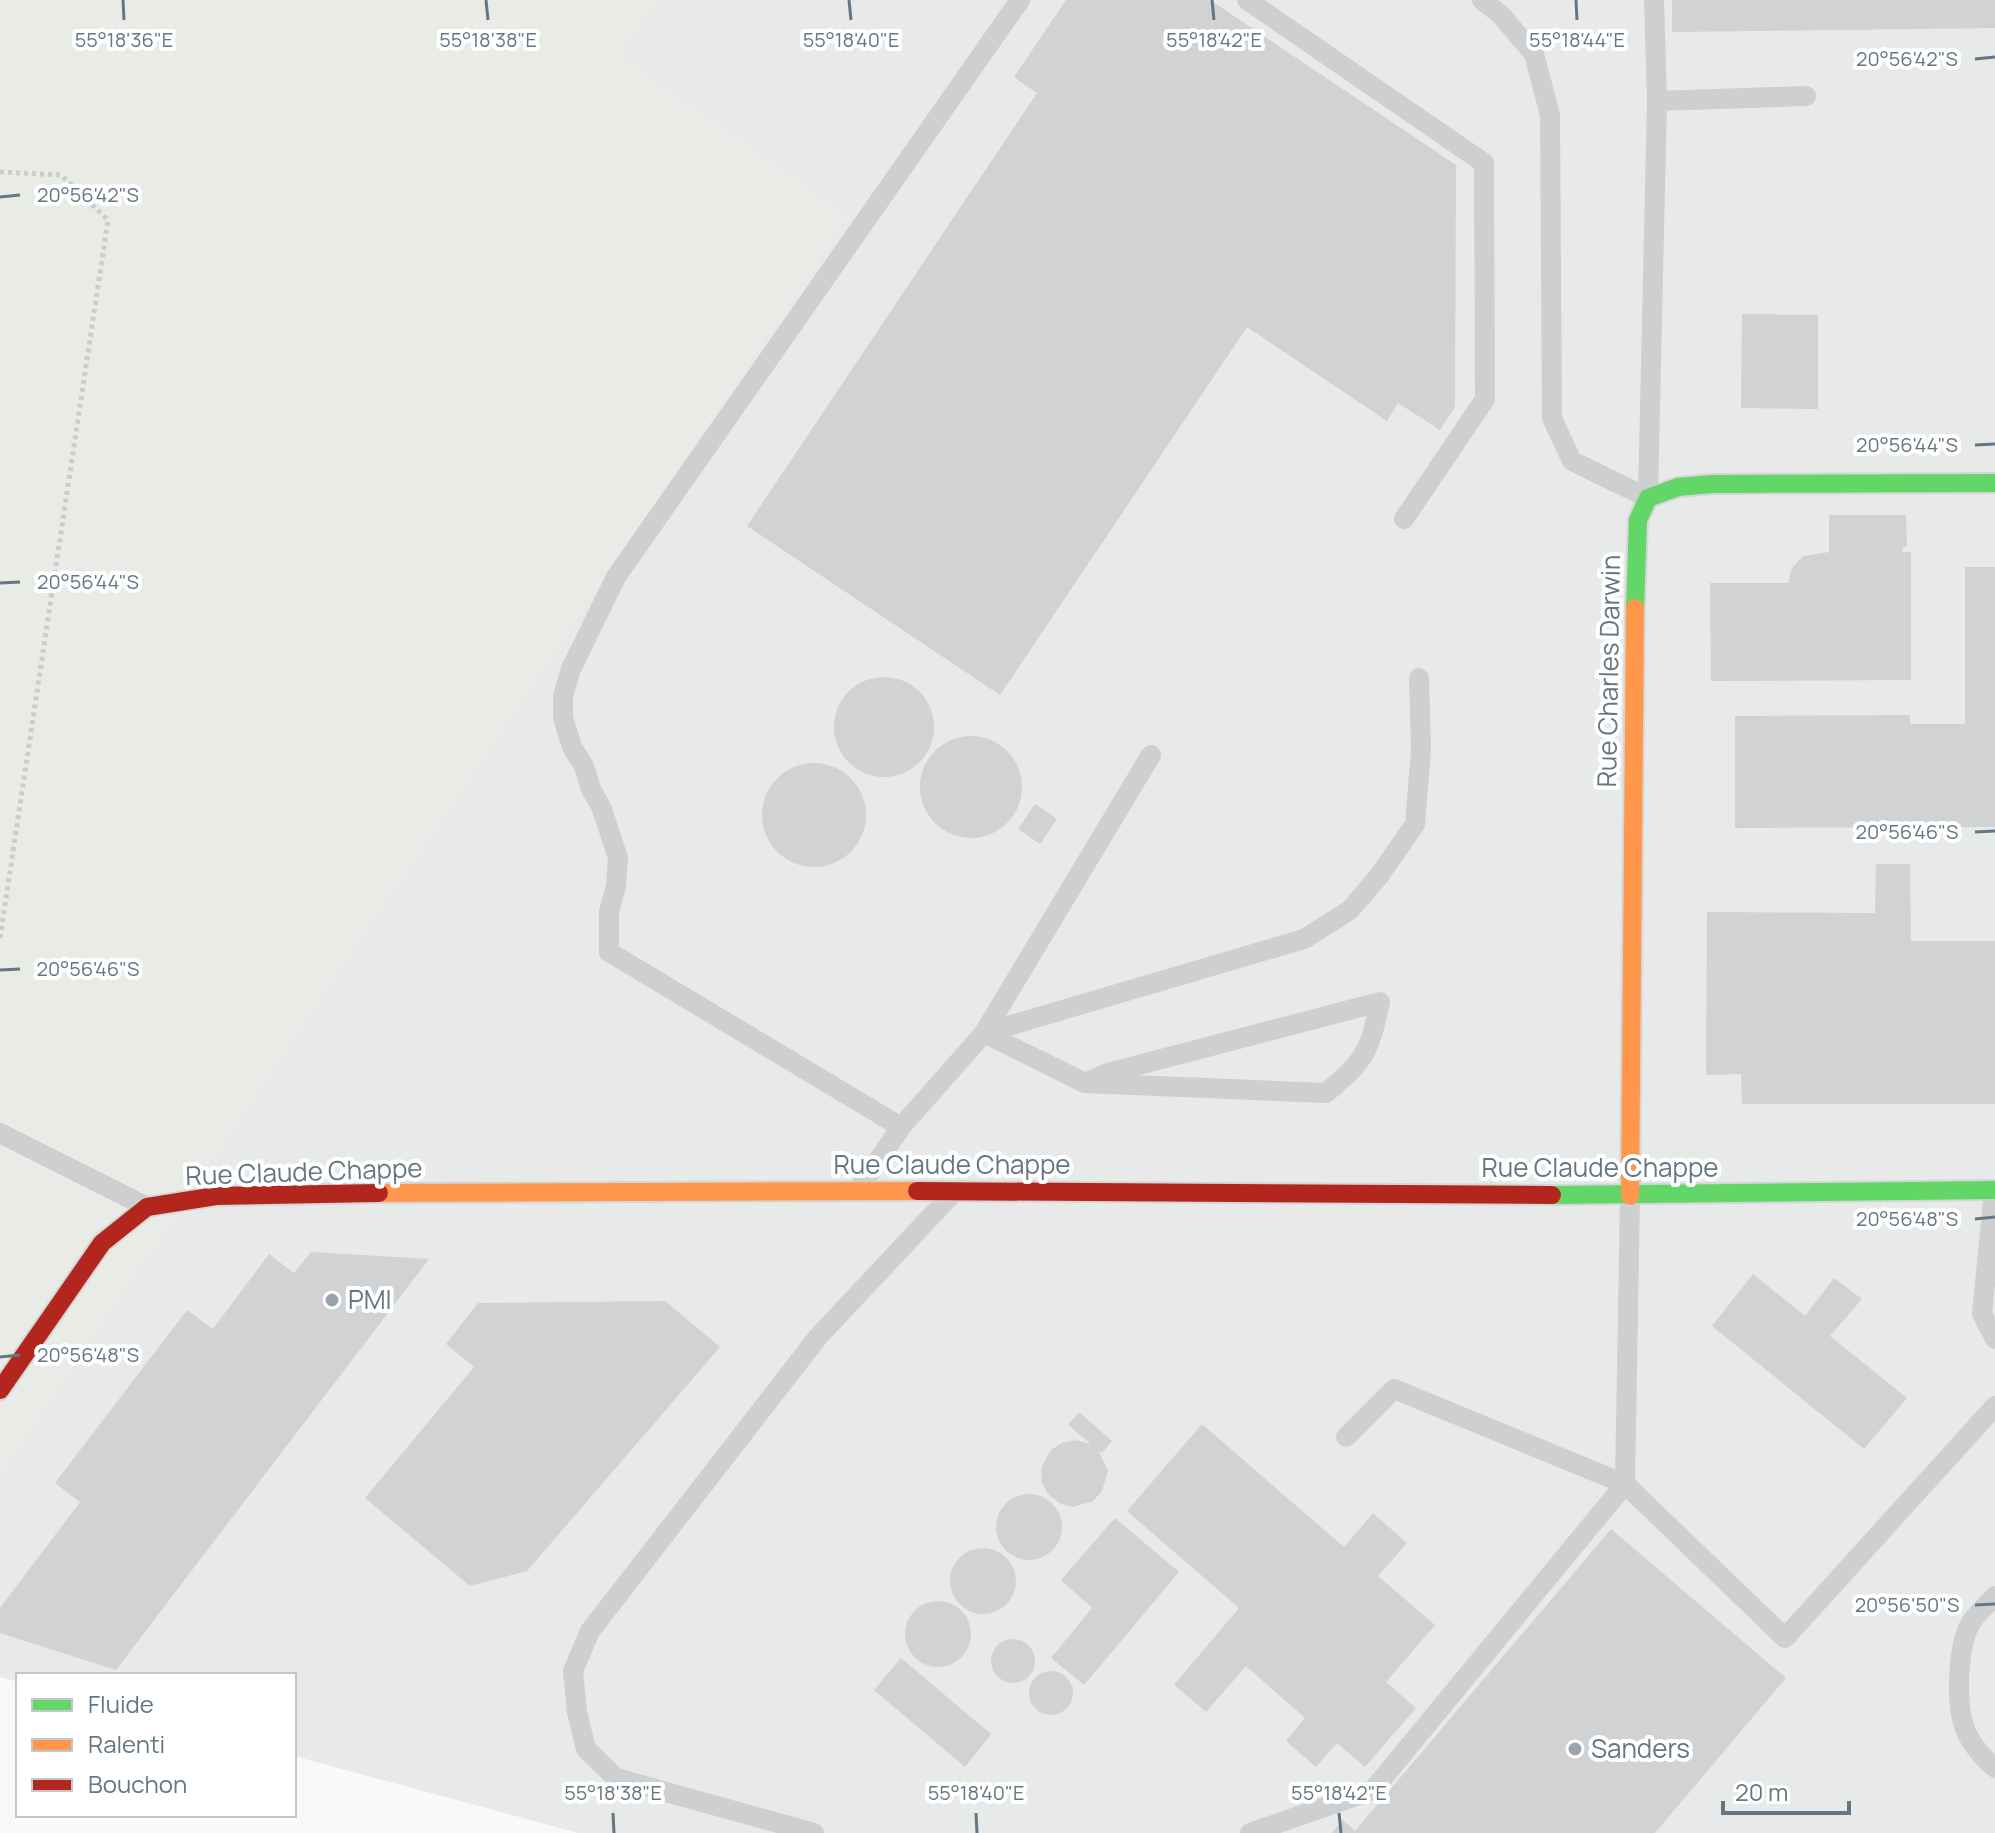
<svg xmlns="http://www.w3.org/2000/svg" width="1995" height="1833" font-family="Manrope,sans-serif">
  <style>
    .built { fill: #e8e9e9 }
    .green { fill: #e8ebe6 }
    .building { fill: #d0d2d3 }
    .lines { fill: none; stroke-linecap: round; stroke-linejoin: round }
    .fast-casing { stroke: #d5d6d7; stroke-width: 22 }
    .slow-casing { stroke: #d5d6d7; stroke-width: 22 }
    .jam-casing { stroke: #d5d6d7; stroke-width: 22 }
    .path { stroke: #cbcccd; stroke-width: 5; stroke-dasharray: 4 4; stroke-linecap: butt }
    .lane { stroke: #cecfd0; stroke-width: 20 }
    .fast { stroke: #63d668; stroke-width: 18 }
    .slow { stroke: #ff974d; stroke-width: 18 }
    .jam { stroke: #b3261e; stroke-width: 18 }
    .ticks { fill: none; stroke: #657683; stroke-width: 3 }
    .poi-dot { fill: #99a4ac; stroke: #fff; stroke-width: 3 }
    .labels { text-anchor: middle; stroke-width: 8; stroke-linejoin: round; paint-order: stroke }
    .street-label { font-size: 26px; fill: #657683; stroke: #fff }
    .poi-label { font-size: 26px; fill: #657683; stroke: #fff; text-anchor: start }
    .ticks-label { font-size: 20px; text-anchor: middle; fill: #657683; stroke: #fff; stroke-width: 8; stroke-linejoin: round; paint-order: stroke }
  </style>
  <rect width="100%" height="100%" fill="#f9f9f9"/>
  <path class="built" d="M656,0h1339v1833h-1417l-284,-77v-81h-276v7l-18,-5v-205l846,-1255 -229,-159z"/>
  <path class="green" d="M0,0h656l-38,59 228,158 -846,1255z"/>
  <path class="building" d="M1066,0h144l246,165 -1,242 -15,23 -42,-27 -11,18 -140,-94 -247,368 -253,-169 290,-433 -23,-16z
    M1672,0h323v28l-323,4z
    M1742,314l76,1v94l-77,-1z
    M1829,515h77l1,31 -4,1 -1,5h9v128l-200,1 -1,-98h78l4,-15 11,-12 26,-4z
    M1965,567h30v260l-260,1v-112l175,-1v9h55z
    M834 727a50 50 0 1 1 100 0a50 50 0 1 1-100 0Z
    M920 787a51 51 0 1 1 102 0a51 51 0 1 1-102 0Z
    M762 815a52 52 0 1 1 104 0a52 52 0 1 1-104 0Z
    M1035,804l22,15 -17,25 -22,-15z
    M1876,864h34l1,77h84v163h-253l-1,-30 -35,1 1,-163 168,1z
    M311,1252l118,7 -313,411 -116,-37v-25l80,-106 -25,-19 132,-173 26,19 56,-75 25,19z
    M1753,1274l52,42 29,-38 28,21 -32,37 77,62 -43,51 -152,-123z
    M665,1301l55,46 -193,224 -57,15 -105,-88 109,-131 -28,-23 32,-41z
    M1079,1412l33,29 -10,12 -4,-3 10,21 -6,20 -9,10 -20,6 -14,-4 -11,-9 -6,-12 -1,-14 10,-18 11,-7 13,-3 16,4 -23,-19z
    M1202,1424l142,123 29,-34 34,30 -29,33 57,49 -49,57 30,26 -51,59 -28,-24 -21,24 -30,-26 19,-23 -59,-52 -40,46 -32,-27 65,-77 -112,-97z
    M996 1527a33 33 0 1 1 66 0a33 33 0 1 1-66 0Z
    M1115,1518l64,54 -95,113 -33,-27 41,-50 -31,-28z
    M1611,1529l175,149 -131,155h-323l11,-13 12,11z
    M950 1581a33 33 0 1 1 66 0a33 33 0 1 1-66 0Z
    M905 1634a33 33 0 1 1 66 0a33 33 0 1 1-66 0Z
    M991 1661a22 22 0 1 1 44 0a22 22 0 1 1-44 0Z
    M901,1658l90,76 -26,33 -91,-77z
    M1029 1693a22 22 0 1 1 44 0a22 22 0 1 1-44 0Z"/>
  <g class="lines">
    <g class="fast-casing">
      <path id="fast" d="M1635,608l3,-88 10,-22 30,-11 34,-3 283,-1
        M1552,1195l443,-5"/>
    </g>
    <g class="slow-casing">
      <path id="slow" d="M379,1193l538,-2
        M1630,1196l5,-588"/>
    </g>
    <g class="jam-casing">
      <path id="jam" d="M917,1191l635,4
        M0,1390l102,-147 45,-36 69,-11 163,-3"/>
    </g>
    <path class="path" d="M0,172l61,3 47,45 -108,718"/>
    <path class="lane" d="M1247,0l237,163 1,236 -81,120
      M1482,0l19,15 33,39 16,61 2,303 20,43 76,37 9,-397 -3,-101
      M1657,101l149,-5
      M984,1033l101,50 241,10c40,-34 43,-40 54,-91l-272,71 -23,10
      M984,1033l320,-94 46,-29 29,-34 36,-52 6,-74 -2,-72
      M901,1127l-292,-175v-41l7,-25 2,-28 -16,-49 -11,-20 -7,-23 -12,-19 -9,-29v-22l8,-27 45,-92 404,-577
      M0,1133l147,74
      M1994,1190l-12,124 13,25
      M857,1191l44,-64 83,-94 167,-278
      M1346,1437l48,-48 231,95 160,154 210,-232
      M1995,1596c-8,9 -19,18 -25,28 -12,23 -14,73 -7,99 5,18 18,33 32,45
      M814,1833l-198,-55 -30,-29 -9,-37 -4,-41 17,-40 228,-294 135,-144
      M1250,1833l123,-43 252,-306 5,-288"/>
    <use href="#fast" class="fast"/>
    <use href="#slow" class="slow"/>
    <use href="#jam" class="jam"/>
  </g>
  <path class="ticks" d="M123,0l1,20M486,0l2,20M849,0l2,20M1212,0l2,20M1576,0l1,20M1975,59l20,-2M0,197l20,-2M1975,445l20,-1M0,583l20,-1M1975,832l20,-1M0,970l20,-1M1975,1219l20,-2M0,1357l20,-2M1975,1605l20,-1M613,1813l1,20M976,1813l1,20M1339,1813l2,20"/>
  <g class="poi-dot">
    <circle cx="332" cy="1300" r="8"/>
    <circle cx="1575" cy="1749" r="8"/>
  </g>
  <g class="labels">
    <g class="street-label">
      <text transform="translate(1609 671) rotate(-89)" y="9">Rue Charles Darwin</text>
      <text x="952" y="1174">Rue Claude Chappe</text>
      <text x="1600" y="1177">Rue Claude Chappe</text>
      <text transform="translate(304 1172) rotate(-2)" y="9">Rue Claude Chappe</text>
    </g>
    <g class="poi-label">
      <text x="348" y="1309">PMI</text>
      <text x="1591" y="1758">Sanders</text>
    </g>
  </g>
  <g class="ticks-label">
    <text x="124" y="47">55°18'36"E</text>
    <text x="488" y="47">55°18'38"E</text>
    <text x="851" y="47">55°18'40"E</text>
    <text x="1214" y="47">55°18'42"E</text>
    <text x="1577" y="47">55°18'44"E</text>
    <text x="1907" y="66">20°56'42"S</text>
    <text x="88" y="202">20°56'42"S</text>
    <text x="1907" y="452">20°56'44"S</text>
    <text x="88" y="589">20°56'44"S</text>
    <text x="1907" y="839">20°56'46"S</text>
    <text x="88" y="976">20°56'46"S</text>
    <text x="1907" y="1226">20°56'48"S</text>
    <text x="88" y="1362">20°56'48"S</text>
    <text x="1907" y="1612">20°56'50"S</text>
    <text x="613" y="1800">55°18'38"E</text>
    <text x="976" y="1800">55°18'40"E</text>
    <text x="1339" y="1800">55°18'42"E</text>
  </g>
  <rect x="16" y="1673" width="280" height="144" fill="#ffffff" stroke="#c1c8cd" stroke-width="2"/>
  <rect x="32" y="1699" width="40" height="12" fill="#63d668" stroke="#c1c8cd" stroke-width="2"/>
  <text x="88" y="1713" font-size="24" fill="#657683">Fluide</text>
  <rect x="32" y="1739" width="40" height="12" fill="#ff974d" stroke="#c1c8cd" stroke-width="2"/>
  <text x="88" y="1753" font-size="24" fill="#657683">Ralenti</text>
  <rect x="32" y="1779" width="40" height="12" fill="#b3261e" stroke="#c1c8cd" stroke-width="2"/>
  <text x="88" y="1793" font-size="24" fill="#657683">Bouchon</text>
  <path d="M1723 1801v12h126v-12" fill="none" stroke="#657683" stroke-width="4"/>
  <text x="1735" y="1801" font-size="24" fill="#657683" stroke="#ffffff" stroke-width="6" paint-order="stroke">20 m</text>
</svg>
